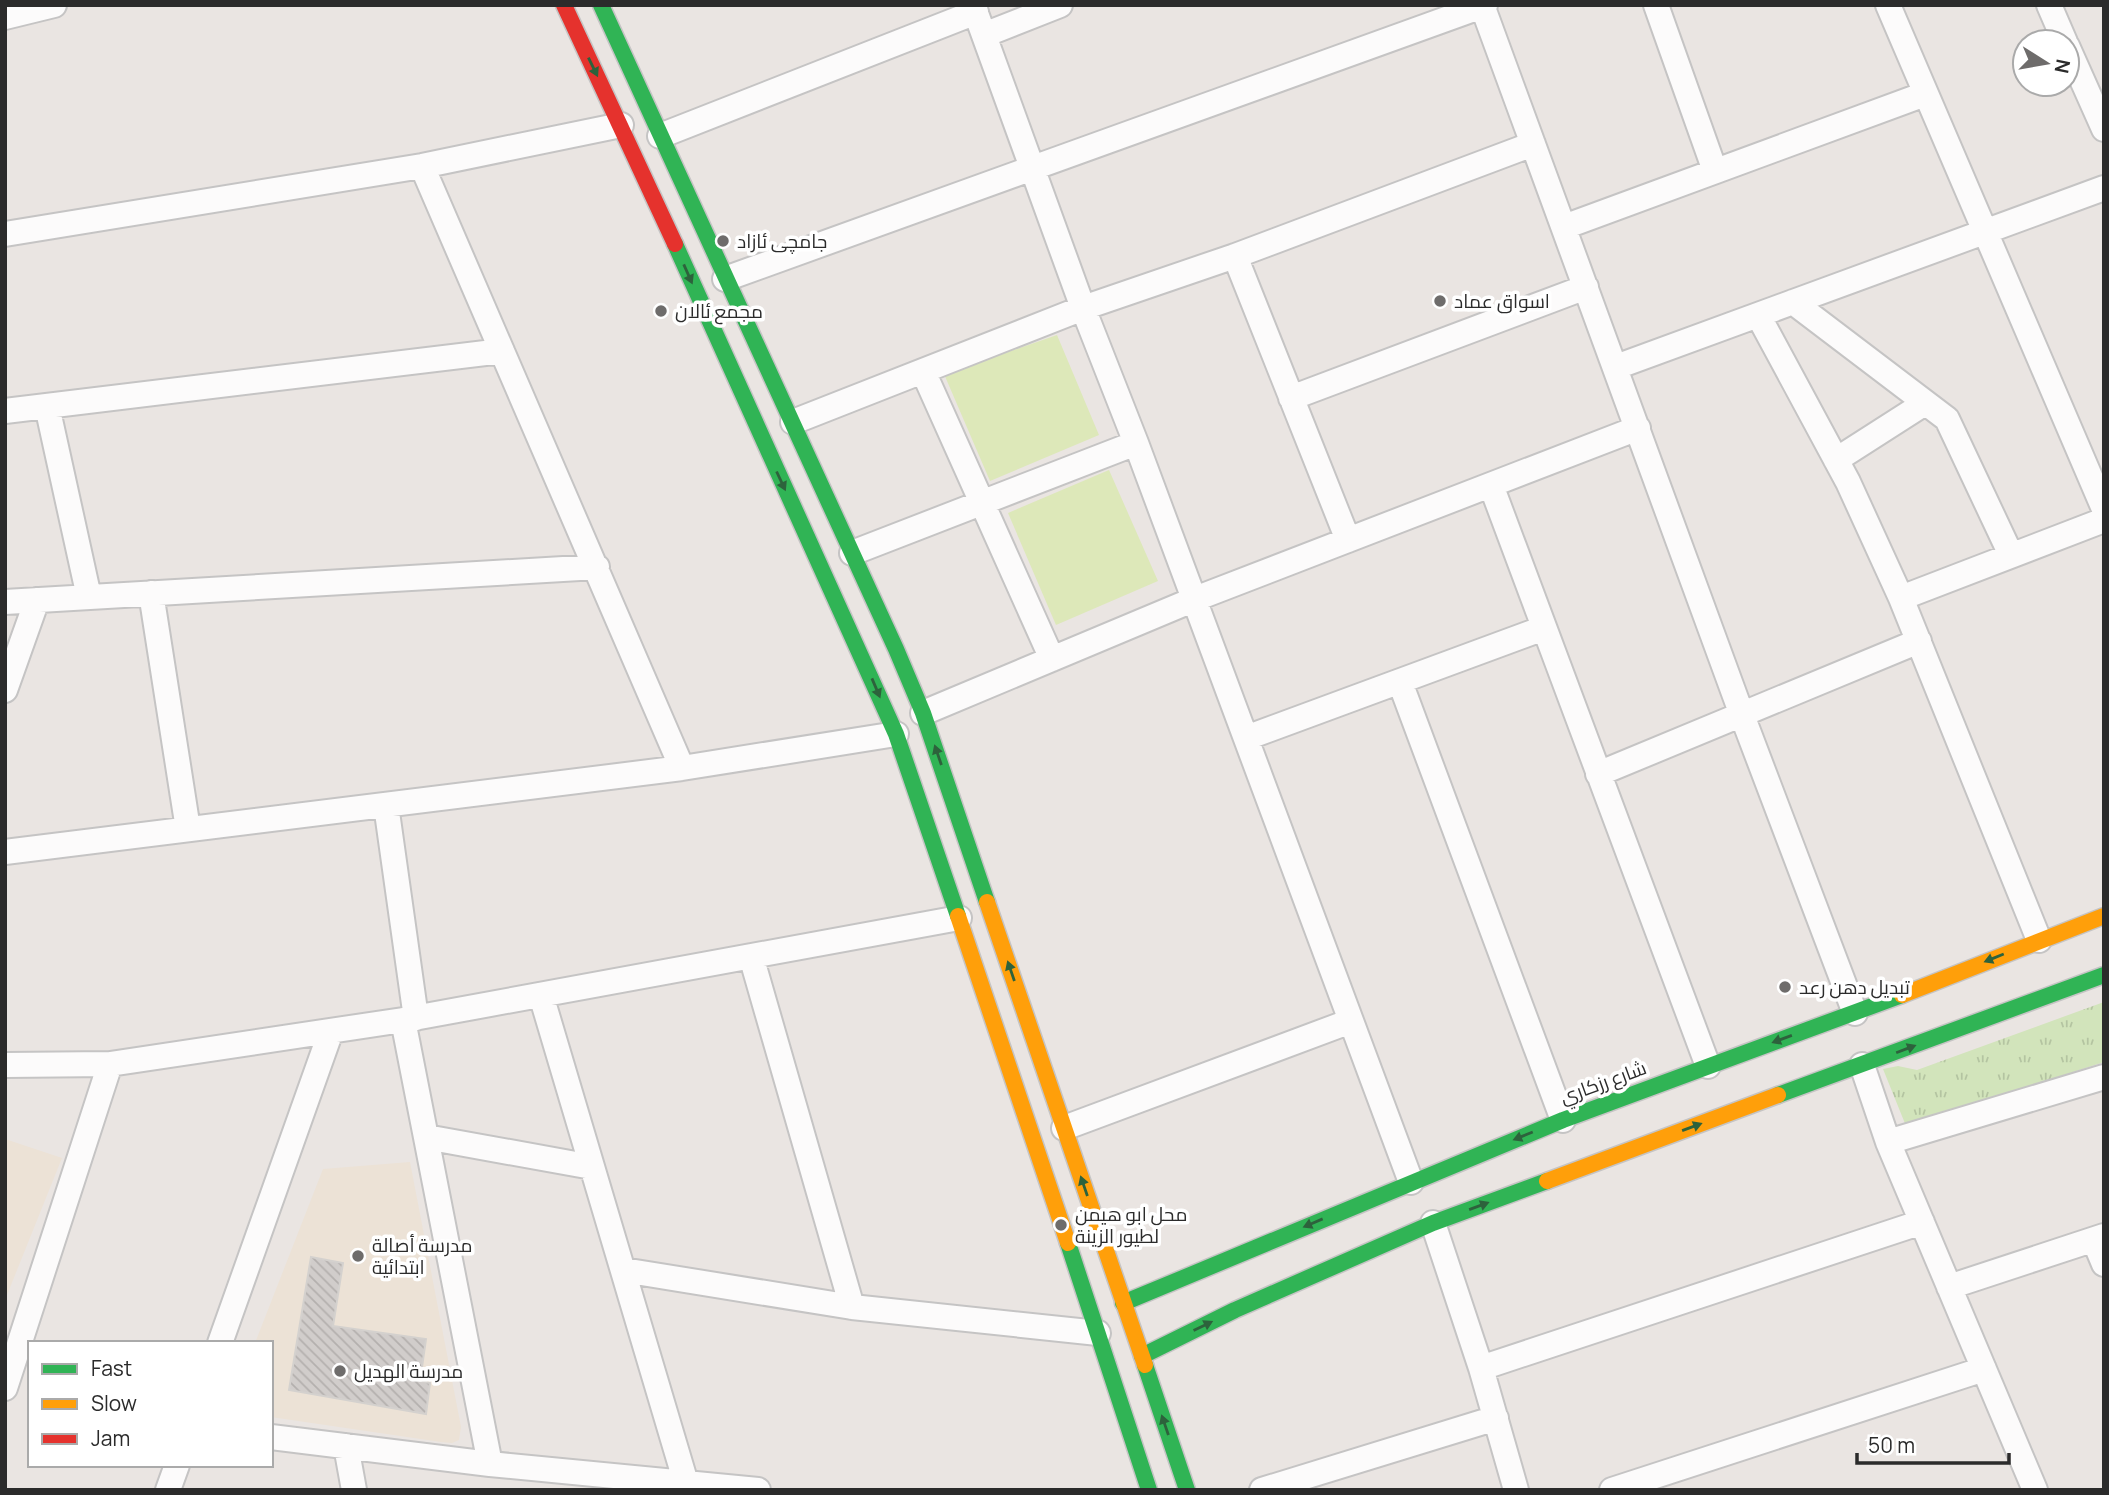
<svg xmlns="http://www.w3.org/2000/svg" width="2109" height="1495" font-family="Manrope,Cairo,sans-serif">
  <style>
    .education { fill: #ece2d6 }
    .grass { fill: url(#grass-tufts) }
    .pitch { fill: #dde8b9 }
    .building { fill: url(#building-back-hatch); stroke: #d4d1ce; stroke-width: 2 }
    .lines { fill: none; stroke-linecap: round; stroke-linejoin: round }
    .street-casing { stroke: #c5c4c4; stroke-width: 28 }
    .fast-casing { stroke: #c5c4c4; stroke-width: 19 }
    .slow-casing { stroke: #c5c4c4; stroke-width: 19 }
    .jam-casing { stroke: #c5c4c4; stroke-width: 19 }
    .street { stroke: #fcfbfb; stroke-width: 24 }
    .fast { stroke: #30b455; stroke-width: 16 }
    .slow { stroke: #ff9f0a; stroke-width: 16 }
    .jam { stroke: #e5322d; stroke-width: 16 }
    .oneway { fill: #2d623c }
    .poi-dot { fill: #6e6c6b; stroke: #fff; stroke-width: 2.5 }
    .labels { text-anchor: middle; stroke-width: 7; stroke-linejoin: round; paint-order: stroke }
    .poi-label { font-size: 19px; fill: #2b2b2b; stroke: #fff; text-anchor: start }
    .street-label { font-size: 19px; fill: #2b2b2b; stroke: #fff }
  </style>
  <defs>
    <pattern id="grass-tufts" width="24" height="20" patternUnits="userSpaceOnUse" patternTransform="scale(1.75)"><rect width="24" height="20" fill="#d2e4bb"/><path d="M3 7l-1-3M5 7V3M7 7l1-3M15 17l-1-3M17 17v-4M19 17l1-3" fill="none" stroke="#b4c4a1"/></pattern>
    <pattern id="building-back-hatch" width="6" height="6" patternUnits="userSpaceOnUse" patternTransform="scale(1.75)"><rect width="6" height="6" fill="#d1cdcb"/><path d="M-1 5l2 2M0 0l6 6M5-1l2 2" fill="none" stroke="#b4b0ae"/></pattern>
  </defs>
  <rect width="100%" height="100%" fill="#eae5e2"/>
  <path class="education" d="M5,1139l57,19 -57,142z
    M410,1162l51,265 -2,13 -7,3 -11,-1 -170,-25v-74h-16l68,-174z"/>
  <path class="grass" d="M2104,1002v60l-198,64 -23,-57 15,-3 19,4z"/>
  <path class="pitch" d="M1057,335l42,100 -109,46 -46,-107z
    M1109,470l49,111 -102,44 -48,-112z"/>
  <path class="building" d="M311,1257l32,6 -10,63 93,13 -6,42 10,2 -4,31 -137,-24z"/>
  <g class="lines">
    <g class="street-casing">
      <path id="street" d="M973,5l110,303 53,135 275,739
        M1482,5l260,710 113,298
        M1656,5l59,166
        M1888,5l216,504
        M2049,5l16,37
        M5,17l49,-12
        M984,35l76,-30
        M2067,46l37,83
        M660,136l316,-124
        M422,166l260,602
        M1564,227l361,-133
        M5,234l417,-68 199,-41
        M1235,256l113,284
        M725,279l760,-274
        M1793,302l154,117 64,136
        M1758,315l90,167 53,116 138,342
        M1616,367l488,-179
        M923,371l129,288
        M1291,398l295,-111
        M47,406l42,191
        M5,411l497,-60
        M793,422l290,-114 152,-52 298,-112
        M1836,460l89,-57
        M1491,485l217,581
        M852,553l284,-110
        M151,593l37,236
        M1901,598l203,-78
        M5,602l592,-35
        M1400,682l163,438
        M5,690l32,-90
        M923,713l272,-114 443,-171
        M1246,738l298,-110
        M1598,774l321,-133
        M386,805l30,213
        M5,852l677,-84 214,-34
        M751,956l101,351
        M541,995l145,488
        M403,1020l87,444
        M5,1065l105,-1 293,-44 556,-102
        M1862,1065l26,77 147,348
        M1064,1128l287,-107
        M426,1137l166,30
        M1888,1142l216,-65
        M1433,1223l48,145 35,122
        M2094,1240l10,24
        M623,1270l229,37 246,26
        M1949,1287l155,-51
        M220,1343l111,-312
        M1481,1368l441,-146
        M5,1388l105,-324
        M271,1437l219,27 268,26
        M346,1446l8,44
        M168,1490l9,-25
        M1262,1490l234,-72
        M1612,1490l372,-121"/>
    </g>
    <g class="fast-casing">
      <path id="fast" d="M601,5l295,644 27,64 64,189
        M675,244l221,490 62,182
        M1778,1095l326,-120
        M1068,1243l81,247
        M1123,1303l440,-183 339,-125
        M1142,1356l93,-46 198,-87 114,-42
        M1145,1365l42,125"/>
    </g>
    <g class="slow-casing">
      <path id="slow" d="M987,902l158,463
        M958,916l110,327
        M1902,995l202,-79
        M1547,1181l231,-86"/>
    </g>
    <g class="jam-casing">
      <path id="jam" d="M564,5l111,239"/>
    </g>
    <use href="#street" class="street"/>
    <use href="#fast" class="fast"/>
    <use href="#slow" class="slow"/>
    <use href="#jam" class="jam"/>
  </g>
  <defs><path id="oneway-solid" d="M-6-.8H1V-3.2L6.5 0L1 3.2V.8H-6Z" transform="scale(1.75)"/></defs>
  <g class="oneway">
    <use href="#oneway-solid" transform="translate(593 67) rotate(64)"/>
    <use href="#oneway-solid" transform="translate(688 274) rotate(66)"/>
    <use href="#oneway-solid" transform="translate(781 481) rotate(65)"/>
    <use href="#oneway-solid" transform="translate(876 688) rotate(67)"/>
    <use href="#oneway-solid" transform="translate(938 755) rotate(-109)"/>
    <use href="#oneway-solid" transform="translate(1994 958) rotate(158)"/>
    <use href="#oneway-solid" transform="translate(1011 971) rotate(-109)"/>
    <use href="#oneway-solid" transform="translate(1782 1039) rotate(160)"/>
    <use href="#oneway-solid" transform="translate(1906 1049) rotate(-21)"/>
    <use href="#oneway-solid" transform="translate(1692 1127) rotate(-20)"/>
    <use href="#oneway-solid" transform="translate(1523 1136) rotate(158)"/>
    <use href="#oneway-solid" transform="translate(1084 1186) rotate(-109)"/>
    <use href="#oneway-solid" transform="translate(1479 1206) rotate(-20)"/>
    <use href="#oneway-solid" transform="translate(1313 1223) rotate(157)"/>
    <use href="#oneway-solid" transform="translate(1203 1326) rotate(-26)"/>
    <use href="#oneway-solid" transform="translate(1165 1425) rotate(-109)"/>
  </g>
  <g class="poi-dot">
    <circle cx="723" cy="241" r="7"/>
    <circle cx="1440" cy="301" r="7"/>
    <circle cx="661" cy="311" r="7"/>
    <circle cx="1785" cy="987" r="7"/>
    <circle cx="1061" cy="1225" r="7"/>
    <circle cx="358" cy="1256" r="7"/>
    <circle cx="340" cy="1371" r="7"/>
  </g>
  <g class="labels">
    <g class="poi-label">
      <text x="737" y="248">جامچی ئازاد</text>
      <text x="1454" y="308">اسواق عماد</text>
      <text x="675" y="318">مجمع ئالان</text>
      <text x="1799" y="994">تبديل دهن رعد</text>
      <text x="1075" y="1221">محل ابو هيمن<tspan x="1075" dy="22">لطيور الزينة</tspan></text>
      <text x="372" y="1252">مدرسة أصالة<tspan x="372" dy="22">ابتدائية</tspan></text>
      <text x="354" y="1378">مدرسة الهديل</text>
    </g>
    <g class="street-label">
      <text transform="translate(1603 1082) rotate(-20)" y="7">شارع رزكاري</text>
    </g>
  </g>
  <rect width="2109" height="1495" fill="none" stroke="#2b2b2b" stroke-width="14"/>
  <rect x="28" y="1341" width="245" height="126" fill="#ffffff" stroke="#aaaaaa" stroke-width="2"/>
  <rect x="42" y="1364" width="35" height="10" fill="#30b455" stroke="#aaaaaa" stroke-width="2"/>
  <text x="91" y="1376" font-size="21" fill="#2b2b2b">Fast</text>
  <rect x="42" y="1399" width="35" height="10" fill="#ff9f0a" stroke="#aaaaaa" stroke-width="2"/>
  <text x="91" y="1411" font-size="21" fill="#2b2b2b">Slow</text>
  <rect x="42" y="1434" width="35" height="10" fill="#e5322d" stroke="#aaaaaa" stroke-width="2"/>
  <text x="91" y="1446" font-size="21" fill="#2b2b2b">Jam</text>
  <g transform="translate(2046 63) rotate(101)"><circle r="33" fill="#ffffff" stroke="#aaaaaa" stroke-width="2"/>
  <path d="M0-5L12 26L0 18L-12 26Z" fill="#6e6c6b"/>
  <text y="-10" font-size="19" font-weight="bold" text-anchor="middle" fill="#2b2b2b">N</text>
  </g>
  <path d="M1857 1453v10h152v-10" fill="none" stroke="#2b2b2b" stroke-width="3.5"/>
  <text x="1868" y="1453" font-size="21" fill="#2b2b2b" stroke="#ffffff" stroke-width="5" paint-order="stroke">50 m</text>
</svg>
